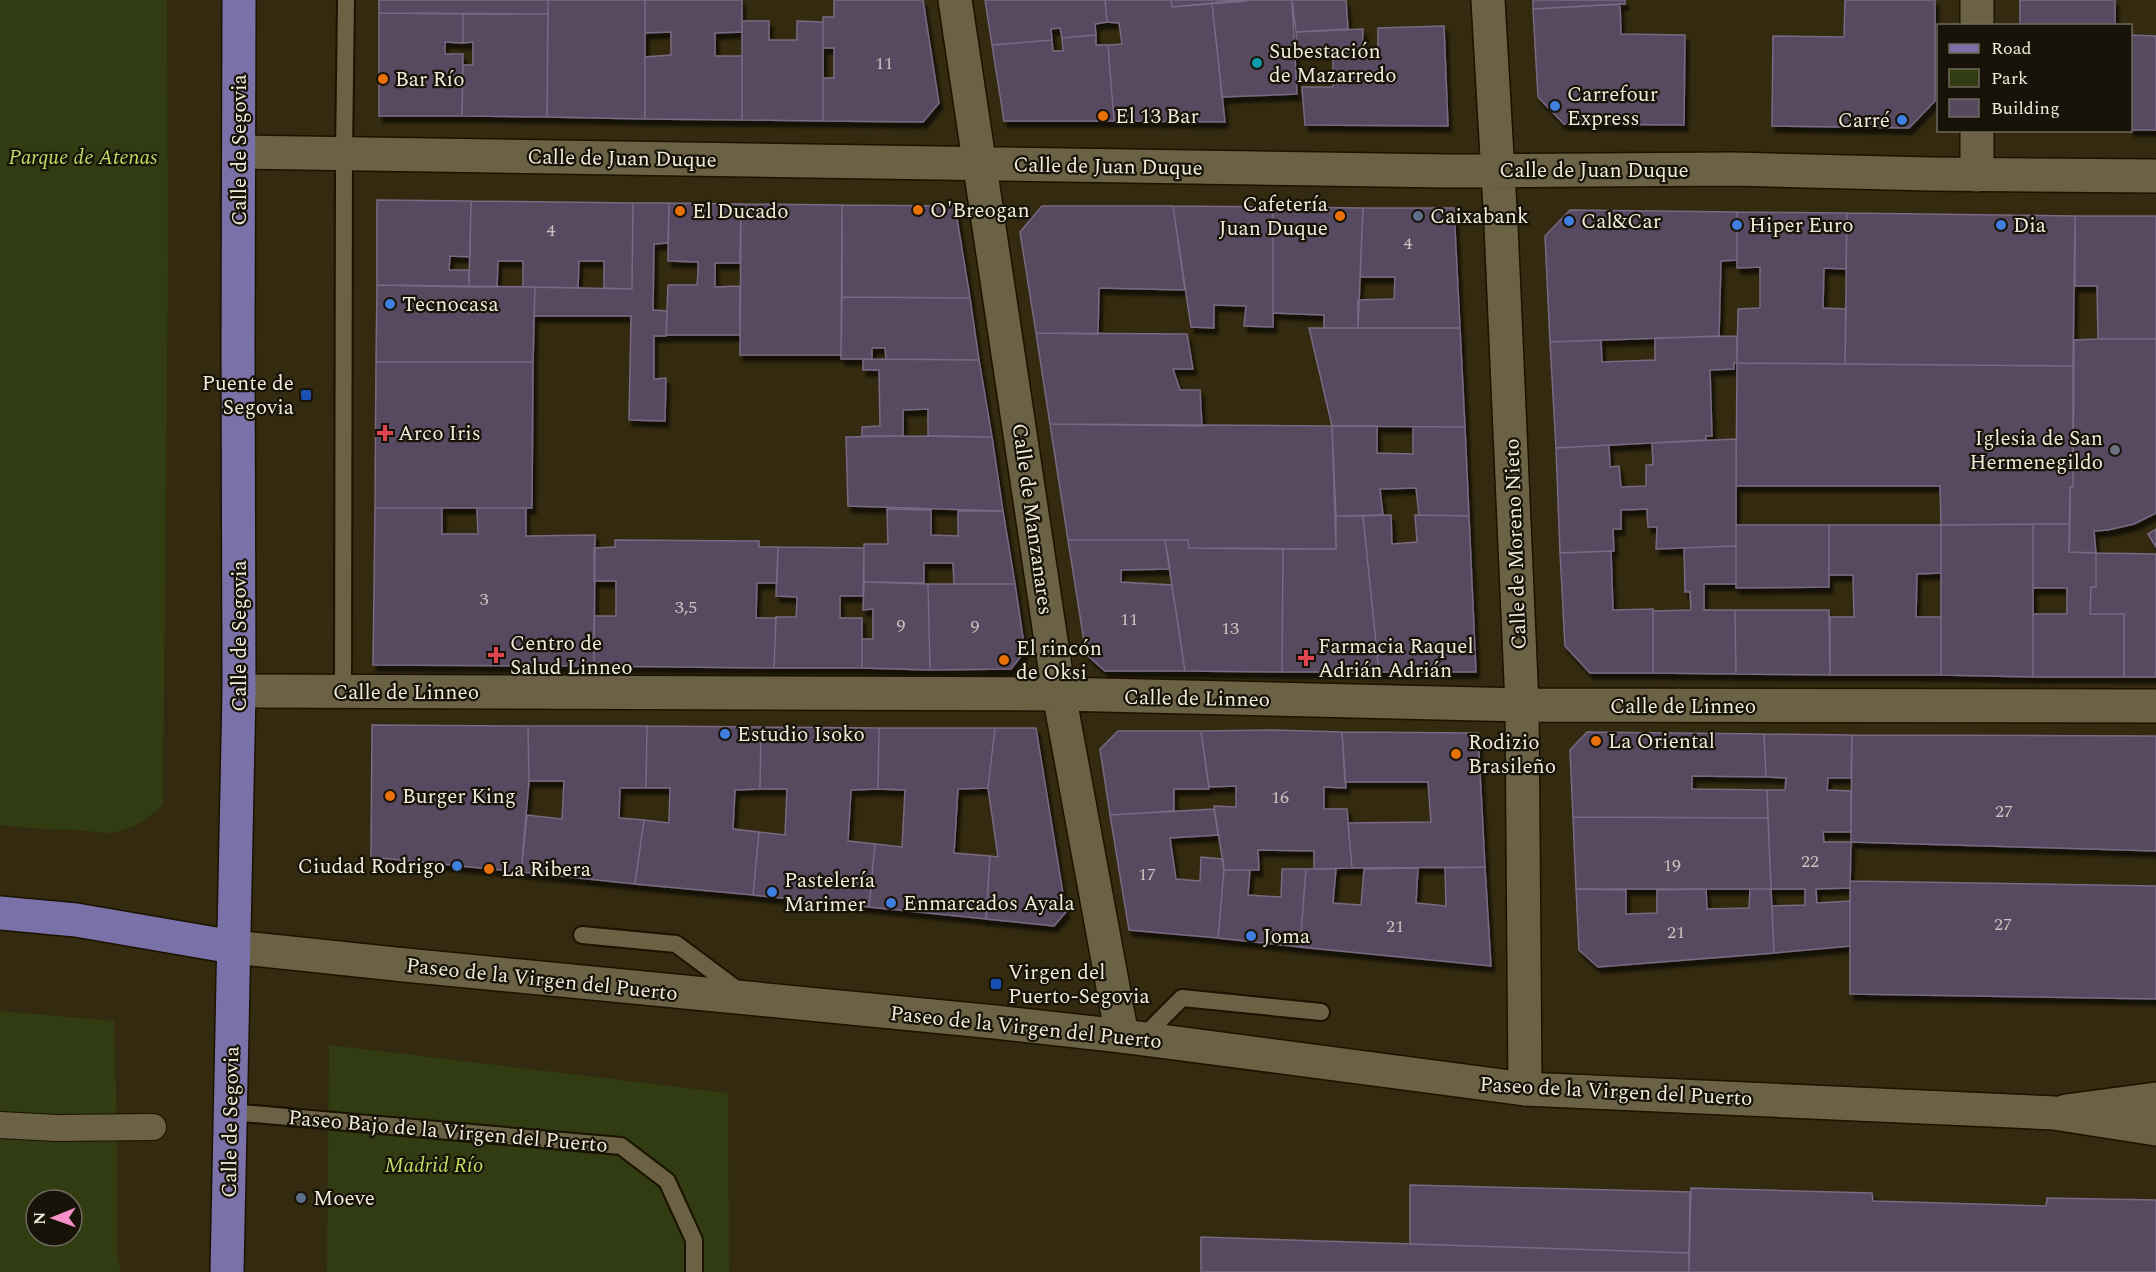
<svg xmlns="http://www.w3.org/2000/svg" width="2156" height="1272" font-family="Spectral,serif">
  <style>
    .green { fill: #313c12; fill-rule: evenodd }
    .building { fill: #574860; stroke: #796983; stroke-width: 1.5; filter: url(#shadow) }
    .lines { fill: none; stroke-linecap: round; stroke-linejoin: round }
    .service-casing { stroke: #1b1200; stroke-width: 20 }
    .pedestrian-casing { stroke: #1b1200; stroke-width: 28 }
    .minor-casing { stroke: #1b1200; stroke-width: 36 }
    .tertiary-casing { stroke: #1b1200; stroke-width: 36 }
    .primary-casing { stroke: #1b1200; stroke-width: 36 }
    .service { stroke: #6b6145; stroke-width: 16 }
    .pedestrian { stroke: #6b6145; stroke-width: 26 }
    .minor { stroke: #6b6145; stroke-width: 33 }
    .tertiary { stroke: #6b6145; stroke-width: 33 }
    .primary { stroke: #7971a7; stroke-width: 33 }
    .culture-dot { fill: #0f9aa8; stroke: #171308; stroke-width: 2 }
    .food-dot { fill: #e8710a; stroke: #171308; stroke-width: 2 }
    .shop-dot { fill: #3f7fe0; stroke: #171308; stroke-width: 2 }
    .service-dot { fill: #5c6f8a; stroke: #171308; stroke-width: 2 }
    .transit-dot { fill: #1a4fb4; stroke: #171308; stroke-width: 2 }
    .health-dot { fill: #e0444e; stroke: #171308; stroke-width: 2 }
    .worship-dot { fill: #6b7280; stroke: #171308; stroke-width: 2 }
    .labels { text-anchor: middle; stroke-width: 4.5; stroke-linejoin: round; paint-order: stroke }
    .number-label { font-size: 18px; fill: #cac2bc }
    .poi-label { font-size: 21px; fill: #f1ebdb; stroke: #171308; text-anchor: start }
    .street-label { font-size: 21px; fill: #f1ebdb; stroke: #171308 }
    .park-label { font-size: 21px; font-style: italic; fill: #bddd65; stroke: #171308 }
  </style>
  <defs>
    <filter id="shadow"><feDropShadow dx="3.5" dy="6" stdDeviation="1.5" flood-color="#0009"/></filter>
  </defs>
  <rect width="100%" height="100%" fill="#332a0f"/>
  <path class="green" d="M0,0h167l1,267 -5,537c-15,16 -34,28 -57,29 -9,0 -18,-3 -27,-3 -27,0 -53,-2 -79,-5z
    M0,1011l114,10 3,106v129l4,16h-121zM36,1200h36v36h-36z
    M329,1045l399,48 1,179h-402z"/>
  <path class="building" d="M379,0h169v14l-169,-1z
    M548,0h97v119l-98,-2z
    M645,0h97v32l-27,1v23h27v64l-97,-1v-62l26,-2v-23l-26,1z
    M834,0h89l16,103 -16,19 -100,-1v-43h11v-30h-11v-31h11z
    M985,0h120l2,22 -12,2 1,11 -34,3 -2,-10 -9,1 1,11 -60,5z
    M1105,0h66l1,7 40,-4 13,119 -111,-1 -6,-76 14,-1 -3,-21 -12,-1z
    M1171,0h75v1l-74,6z
    M1292,0h54l2,29 -52,3z
    M1292,0l5,94 -75,3 -10,-94 34,-3z
    M1533,0h92v4l-92,5z
    M1845,0h90v101l-26,27 -137,-2 1,-90 71,1z
    M2020,0h95v26h-95z
    M1620,4l1,30 64,1 -1,90 -120,-1 -26,-27 -5,-88z
    M379,13l84,1v29l-18,-1v12h18l-1,62h-83z
    M463,14h85l-1,103 -85,-1 1,-51h10v-23l-10,1z
    M742,21h27v19h28v-19l26,1v99l-81,-1z
    M1444,26l4,100 -143,-1 -3,-38h31v-34h-36l-1,-21 67,-3 -1,30 16,1v-32z
    M1096,35v10h12l6,76h-110l-12,-76 60,-5 1,11h10l-1,-13z
    M2130,35l26,1v94h-26z
    M377,200l94,1 -1,56 -20,-1 -1,14h20v17l-92,-2z
    M471,201l162,2 -1,86 -28,-1v-27h-25l-1,27 -55,-1v-26h-25l-1,26h-28z
    M633,203h36l-1,40 -14,1 -1,66 14,1 -1,25h-12v43l12,-1 -1,43 -36,-1 2,-104h-97l1,-29 97,2z
    M669,203l72,1 -1,59h-25v24l25,-1v49h-74l2,-50h29l1,-12v-11l-30,-1z
    M741,204l101,1 -1,150h-101z
    M842,205l113,1 15,92 -128,-1z
    M1042,206h131l12,84 -86,-2 -1,46 -62,-1 -16,-101z
    M1173,206l100,1v120l-29,-1 2,-20 -32,-1v23l-23,-1z
    M1273,207l90,1 -5,120h-34v-13l-51,-2z
    M1363,208h91l6,120h-102v-28l36,-1 1,-22h-35z
    M1570,210l167,2v48l-16,1 -2,75 -169,6 -5,-106z
    M1737,212l110,1 -1,56 -22,-1 -1,40 23,1 -1,55 -108,-1 1,-54 22,-1v-41l-23,1z
    M1847,213l228,3 -2,150 -228,-2z
    M2075,216h81v123h-58l-1,-53h-22z
    M377,285l158,2 -2,75h-157z
    M842,297l128,1 9,62 -93,-1 -1,-11h-13v11h-31z
    M1309,328h151l5,99 -133,-1z
    M1036,333l151,1 6,35h-20l7,21h20l2,36 -152,-2z
    M1737,336v27h-3v6l-24,1 2,66h-6v4l-150,8 -6,-106 51,-2 1,22 53,-2v-22z
    M2098,339h58v174l-22,11 -26,6 -14,1 2,22 -27,-1 1,-65h3l1,-147z
    M863,359l116,1 13,77 -64,-1v-27l-25,1v26h-41v-9l18,-1 -1,-56h-16z
    M376,362h157l-1,146h-157z
    M1737,363l336,3v121h-3v37l-129,1 -1,-39h-204z
    M1050,424l282,2 4,123 -147,-1 -1,-8h-120z
    M1332,426h45v27l36,1v-27h52l4,89 -50,-1 -3,-27 -36,1 3,26 -47,1z
    M903,436l89,1 11,74 -155,-5 -2,-69z
    M1736,439v107l-80,3 1,-22h-9l-1,-18 -26,1v19h-8l1,22 -54,2 -4,-105 53,-3 1,22 9,-1 2,21 25,-1v-21h7l-1,-22z
    M375,508h67v26h36l-1,-26h49v28l69,-1 -1,131 -221,-1z
    M887,509l44,1v25l27,1v-25h45l12,73h-61l-1,-21h-29v20l-60,-1v-38h24z
    M1391,515l1,29 25,-2 -2,-27 54,1 7,156h-97l-16,-156z
    M1336,516h27l16,156h-97l1,-123h53z
    M2033,524v153l-92,-2v-150z
    M2033,524h37l-1,28 27,1v34h-5l-1,27h34v63h-91v-63h34v-26h-34z
    M1736,525h93v62l-93,1z
    M1829,525h112v48l-24,1 -1,43h25v58h-111v-58h24l-1,-42h-24z
    M2156,529v18l-8,-13z
    M615,540l144,1v6h19l-1,36h-20l-1,35h20l-2,50 -180,-2v-50h22v-35h-22v-33l21,-1z
    M1068,540h97l5,29 -49,1v12l51,3 13,86h-80l-19,-17z
    M1165,540h23l1,8 94,1 -1,123 -97,-1z
    M1736,546v38h-32v26h31l1,64 -83,-1v-62l38,-1 -1,-18h-5l-1,-44z
    M778,547l86,1 -1,48h-23v22h22v50h-88l2,-51h20l1,-16v-4l-21,-1z
    M1611,551l2,59 40,-1v64h-63l-25,-27 -5,-93z
    M2096,553l60,1v123h-32v-63h-34l1,-27h5z
    M864,582l64,2 2,86 -68,-2v-29h11v-30l-10,1z
    M928,584h87l10,67 -14,18 -81,1z
    M1735,610h94l1,65 -94,-1z
    M372,725l156,1 1,55 -8,91 -150,-15z
    M528,726h119l-1,62h-26l-1,30 25,2 -9,64 -114,-12 6,-57 35,4 2,-38h-35z
    M647,726l114,1 -1,62 -25,1 -2,39 26,3 -6,63 -118,-11 9,-64 25,3 1,-35h-24z
    M761,727l118,1 -1,61 -27,1 -3,51 27,3 -6,63 -116,-12 6,-63 26,3 2,-46h-27z
    M879,728h116l-7,60 -30,1 -4,64 36,3 -4,63 -117,-12 6,-63 27,3 3,-57 -27,-1z
    M995,728h41l30,184 -12,14 -68,-7 4,-63 8,1 -10,-69z
    M1272,730l70,2 4,56 -22,-1v22h23l5,59 -38,1v-18l-56,-1 1,20h-35l-10,-64 22,1v-21l-27,1 -8,-56z
    M1118,731h83l8,58h-35v22l-64,4 -10,-66z
    M1342,732l136,1 7,134 -133,1 -4,-45 83,-1 -3,-40h-83z
    M1587,732l177,2 2,43 -74,-1v13l75,1 1,28 -195,-1 -3,-67z
    M1764,734l88,1 -1,43h-23l-1,12 24,1v41h-28l1,10h27l-1,46 -34,1 1,14 33,-2v45l-76,7 -2,-47 33,-1v-16h-34l-4,-99h18l1,-12 -20,-1z
    M1852,735l304,1v115l-305,-9z
    M1214,809l4,26 -48,3 6,41 24,2 1,-24 22,2 1,11 -6,68 -89,-8 -19,-115z
    M1573,817l195,1 3,71h-195z
    M1485,867l6,99 -191,-19 6,-78h30l-3,34 28,2 3,-36 54,-1 -2,35 30,3 -1,-38z
    M1282,869h24l-6,78 -82,-9 6,-68h26l-2,25 33,2z
    M1850,881l306,5v113l-306,-5z
    M1576,889l50,1v24l31,-1v-23l49,-1 1,20 42,-1 1,-19h21l3,64 -176,14 -19,-17z
    M1410,1185l280,7 -1,61 -279,-9z
    M1691,1188l181,5 1,8 173,5 1,-8 109,2v72h-467z
    M1201,1237l488,16v19h-488z"/>
  <g class="lines">
    <g class="service-casing">
      <path id="service" d="M343,692l1,-538 2,-154
        M582,935l94,9 63,47
        M1142,1038l40,-40 139,14
        M230,1112l391,34 46,35 27,59v32"/>
    </g>
    <g class="pedestrian-casing">
      <path id="pedestrian" d="M0,1125l56,3 97,-1"/>
    </g>
    <g class="minor-casing">
      <path id="minor" d="M955,0l104,694 63,342
        M1488,0l13,226 21,479 3,384
        M1977,26v-26
        M1977,130v45
        M239,152l1207,19 287,-2 197,5 226,2
        M239,691l820,3 463,11 634,1
        M2066,1111l90,-12"/>
    </g>
    <g class="tertiary-casing">
      <path id="tertiary" d="M233,947l172,18 590,57 127,14 403,53 529,24 102,16"/>
    </g>
    <g class="primary-casing">
      <path id="primary" d="M0,913l76,7 157,27
        M227,1272l12,-581 -1,-344 1,-347"/>
    </g>
    <use href="#service" class="service"/>
    <use href="#pedestrian" class="pedestrian"/>
    <use href="#minor" class="minor"/>
    <use href="#tertiary" class="tertiary"/>
    <use href="#primary" class="primary"/>
  </g>
  <circle class="culture-dot" cx="1257" cy="63" r="6"/>
  <g class="food-dot">
    <circle cx="383" cy="79" r="6"/>
    <circle cx="1103" cy="116" r="6"/>
    <circle cx="918" cy="210" r="6"/>
    <circle cx="680" cy="211" r="6"/>
    <circle cx="1340" cy="216" r="6"/>
    <circle cx="1004" cy="660" r="6"/>
    <circle cx="1596" cy="741" r="6"/>
    <circle cx="1456" cy="754" r="6"/>
    <circle cx="390" cy="796" r="6"/>
    <circle cx="489" cy="869" r="6"/>
  </g>
  <g class="shop-dot">
    <circle cx="1555" cy="106" r="6"/>
    <circle cx="1902" cy="120" r="6"/>
    <circle cx="1569" cy="221" r="6"/>
    <circle cx="1737" cy="225" r="6"/>
    <circle cx="2001" cy="225" r="6"/>
    <circle cx="390" cy="304" r="6"/>
    <circle cx="725" cy="734" r="6"/>
    <circle cx="457" cy="866" r="6"/>
    <circle cx="772" cy="892" r="6"/>
    <circle cx="891" cy="903" r="6"/>
    <circle cx="1251" cy="936" r="6"/>
  </g>
  <g class="service-dot">
    <circle cx="1418" cy="216" r="6"/>
    <circle cx="301" cy="1198" r="6"/>
  </g>
  <g class="transit-dot">
    <rect x="300" y="389" width="12" height="12" rx="3"/>
    <rect x="990" y="978" width="12" height="12" rx="3"/>
  </g>
  <g class="health-dot">
    <path d="M382 424h6v6h6v6h-6v6h-6v-6h-6v-6h6z"/>
    <path d="M493 646h6v6h6v6h-6v6h-6v-6h-6v-6h6z"/>
    <path d="M1303 649h6v6h6v6h-6v6h-6v-6h-6v-6h6z"/>
  </g>
  <circle class="worship-dot" cx="2115" cy="450" r="6"/>
  <g class="labels">
    <g class="number-label">
      <text x="884" y="69">11</text>
      <text x="551" y="236">4</text>
      <text x="1408" y="249">4</text>
      <text x="484" y="605">3</text>
      <text x="686" y="613">3,5</text>
      <text x="1129" y="625">11</text>
      <text x="901" y="631">9</text>
      <text x="975" y="632">9</text>
      <text x="1230" y="634">13</text>
      <text x="1280" y="803">16</text>
      <text x="2004" y="817">27</text>
      <text x="1810" y="867">22</text>
      <text x="1672" y="871">19</text>
      <text x="1147" y="880">17</text>
      <text x="2003" y="930">27</text>
      <text x="1395" y="932">21</text>
      <text x="1676" y="938">21</text>
    </g>
    <g class="poi-label">
      <text x="1269" y="58">Subestación<tspan x="1269" dy="24">de Mazarredo</tspan></text>
      <text x="395" y="86">Bar Río</text>
      <text x="1567" y="101">Carrefour<tspan x="1567" dy="24">Express</tspan></text>
      <text x="1115" y="123">El 13 Bar</text>
      <text x="1890" y="127" text-anchor="end">Carré</text>
      <text x="1328" y="211" text-anchor="end">Cafetería<tspan x="1328" dy="24">Juan Duque</tspan></text>
      <text x="930" y="217">O'Breogan</text>
      <text x="692" y="218">El Ducado</text>
      <text x="1430" y="223">Caixabank</text>
      <text x="1581" y="228">Cal&amp;Car</text>
      <text x="1749" y="232">Hiper Euro</text>
      <text x="2013" y="232">Dia</text>
      <text x="402" y="311">Tecnocasa</text>
      <text x="294" y="390" text-anchor="end">Puente de<tspan x="294" dy="24">Segovia</tspan></text>
      <text x="398" y="440">Arco Iris</text>
      <text x="2103" y="445" text-anchor="end">Iglesia de San<tspan x="2103" dy="24">Hermenegildo</tspan></text>
      <text x="510" y="650">Centro de<tspan x="510" dy="24">Salud Linneo</tspan></text>
      <text x="1318" y="653">Farmacia Raquel<tspan x="1318" dy="24">Adrián Adrián</tspan></text>
      <text x="1016" y="655">El rincón<tspan x="1016" dy="24">de Oksi</tspan></text>
      <text x="737" y="741">Estudio Isoko</text>
      <text x="1608" y="748">La Oriental</text>
      <text x="1468" y="749">Rodizio<tspan x="1468" dy="24">Brasileño</tspan></text>
      <text x="402" y="803">Burger King</text>
      <text x="445" y="873" text-anchor="end">Ciudad Rodrigo</text>
      <text x="501" y="876">La Ribera</text>
      <text x="784" y="887">Pastelería<tspan x="784" dy="24">Marimer</tspan></text>
      <text x="903" y="910">Enmarcados Ayala</text>
      <text x="1263" y="943">Joma</text>
      <text x="1008" y="979">Virgen del<tspan x="1008" dy="24">Puerto-Segovia</tspan></text>
      <text x="313" y="1205">Moeve</text>
    </g>
    <g class="street-label">
      <text transform="translate(239 150) rotate(-90)" y="7">Calle de Segovia</text>
      <text transform="translate(622 158) rotate(1)" y="7">Calle de Juan Duque</text>
      <text transform="translate(1108 166) rotate(1)" y="7">Calle de Juan Duque</text>
      <text x="1594" y="177">Calle de Juan Duque</text>
      <text transform="translate(1033 519) rotate(82)" y="7">Calle de Manzanares</text>
      <text transform="translate(1515 544) rotate(-92)" y="7">Calle de Moreno Nieto</text>
      <text transform="translate(239 636) rotate(-90)" y="7">Calle de Segovia</text>
      <text x="406" y="699">Calle de Linneo</text>
      <text transform="translate(1197 698) rotate(1)" y="7">Calle de Linneo</text>
      <text x="1683" y="713">Calle de Linneo</text>
      <text transform="translate(542 979) rotate(6)" y="7">Paseo de la Virgen del Puerto</text>
      <text transform="translate(1026 1027) rotate(6)" y="7">Paseo de la Virgen del Puerto</text>
      <text transform="translate(1616 1091) rotate(3)" y="7">Paseo de la Virgen del Puerto</text>
      <text transform="translate(230 1122) rotate(-89)" y="7">Calle de Segovia</text>
      <text transform="translate(448 1131) rotate(5)" y="7">Paseo Bajo de la Virgen del Puerto</text>
    </g>
    <g class="park-label">
      <text x="83" y="164">Parque de Atenas</text>
      <text x="434" y="1172">Madrid Río</text>
    </g>
  </g>
  <rect x="1937" y="24" width="195" height="108" fill="#171308" stroke="#6e695c" stroke-width="1.5"/>
  <rect x="1949" y="44" width="30" height="9" fill="#7971a7" stroke="#6e695c" stroke-width="1.5"/>
  <text x="1991" y="54" font-size="18" fill="#f1ebdb">Road</text>
  <rect x="1949" y="69" width="30" height="18" fill="#313c12" stroke="#6e695c" stroke-width="1.5"/>
  <text x="1991" y="84" font-size="18" fill="#f1ebdb">Park</text>
  <rect x="1949" y="99" width="30" height="18" fill="#574860" stroke="#6e695c" stroke-width="1.5"/>
  <text x="1991" y="114" font-size="18" fill="#f1ebdb">Building</text>
  <g transform="translate(54 1218) rotate(269)"><circle r="28" fill="#171308" stroke="#6e695c" stroke-width="1.5"/>
  <path d="M0-4.5L10 22L0 15L-10 22Z" fill="#f990ca"/>
  <text y="-9" font-size="16" font-weight="bold" text-anchor="middle" fill="#f1ebdb">N</text>
  </g>
</svg>
